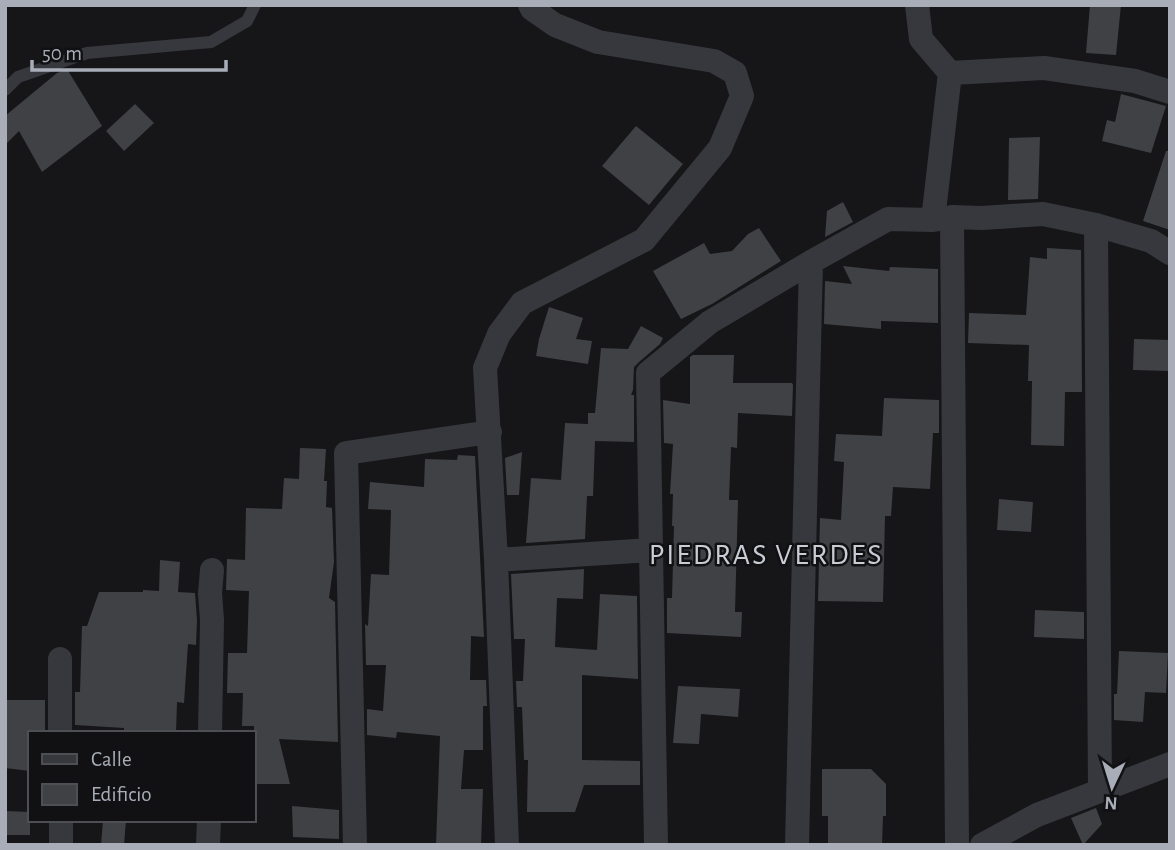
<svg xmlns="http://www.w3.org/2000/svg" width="1175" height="850" font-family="'Alegreya Sans',sans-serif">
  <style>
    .building { fill: #404145 }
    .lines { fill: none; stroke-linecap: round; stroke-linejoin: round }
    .lane { stroke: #37383d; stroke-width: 12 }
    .street { stroke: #37383d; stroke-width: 24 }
    .labels { text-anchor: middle; stroke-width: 5; stroke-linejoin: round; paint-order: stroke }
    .neighbourhood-label { font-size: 30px; letter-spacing: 2px; fill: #c9ccd4; stroke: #111113 }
  </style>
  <rect width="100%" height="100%" fill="#161618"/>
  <path class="building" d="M1090,5h31l-5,50 -30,-2z
    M67,69l35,57 -60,46 -23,-41 -14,14v-29l52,-43z
    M1121,94l45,12 -15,47 -49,-12 5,-21 8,2z
    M135,104l19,19 -30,28 -18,-20z
    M636,126l47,38 -34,41 -47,-39z
    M1040,137l-2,62 -30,1 1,-62z
    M1166,151h4v79l-27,-9z
    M843,202l10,20 -28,15 2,-26z
    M759,228l22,33 -69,43 -31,15 -28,-48 51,-28 6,11 22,-3 16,-17z
    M1047,248l34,2 1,142h-17l-1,54 -33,-1 1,-64h-4l1,-36 -61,-2 1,-30 57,2 4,-58 17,2z
    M843,266l46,5 1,-4 48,2v54l-57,-2v8l-57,-5 1,-43 27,3z
    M549,307l34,11 -7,21 16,2 -4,23 -52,-8 3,-17z
    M641,326l22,12 -3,6 -21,18 -5,5 -1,23 -2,5h3v47l-39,-1 -2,55h-6l-2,43 -59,4 5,-65 30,2 4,-57 23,1v-11h7l6,-65 27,1z
    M1134,339l36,1v31l-37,-1z
    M693,355h41l-1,28h59l1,2 -1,31 -54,-3 -1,35 -6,-1 -2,53h9l-3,112h7l-1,25 -74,-4v-35h5l2,-72h-2l1,-32h-3l3,-50 -9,-1 -1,-43 27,4v-47z
    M884,398l55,2v33h-6l-3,56 -37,-2 -2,29h-6l-2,86 -65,-1 2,-83 21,2 3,-58 -10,-1 2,-27 46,2z
    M300,448l26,1 -2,32h3l-1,26 6,1 2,54 -5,36 6,4 3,140 -59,-3 11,45h-36v-58h-12l1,-33h-16l1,-40h19l2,-62 -23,-1 1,-31 18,1 1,-52 36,1 2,-31 15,1z
    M522,452l-3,43h-12l-2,-37z
    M458,455l17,1 9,181 -13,-1 -1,44h16l1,26h-4v44h-19l-3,39h22l-2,56h-45l4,-109 -43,-4 -1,6 -29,-3v-26l16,2 3,-46h-20l-1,-41 3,2 3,-52 18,1 2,-65 -23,-1 2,-27 54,5 1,-28 32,1z
    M999,499l34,3 -2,30 -34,-2z
    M160,560l20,2 -2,30 17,1 2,27 -1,25 -8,-1 -4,59 -7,-1 -1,31h-52v-5l-49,-3v-33h5l2,-66h5l12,-34h44v-2l16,1z
    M584,569l-1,30 -26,-1 -2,49 42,3 3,-56 37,2 1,83 -56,-4v85l58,1v24h-56l-9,27h-48l1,-52h-4l-2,-53h-5l-1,-26h7l2,-42h-11l-3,-65z
    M1035,610l49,2v27l-50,-2z
    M1119,651l49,2 -2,40 -21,-1 -2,30 -29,-2v-26h3z
    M678,686l62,3 -2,28 -37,-3 -2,30 -26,-1z
    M5,700h40v33h-15v38l-25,-3z
    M822,769h49l15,15v32h-3l-1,29h-54v-29h-6z
    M292,806l47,4v29l-46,-2z
    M1096,808l6,16 -19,21 -12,-27z
    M5,811l25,1v23h-25z
    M103,820h23l-2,25h-23z"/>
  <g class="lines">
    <path class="lane" d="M5,90l13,-13 69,-24 124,-11 36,-21 8,-16"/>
    <path class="street" d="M917,5l4,34 29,34
      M952,217l5,628
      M933,220l17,-147 94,-5 91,13 35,11
      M1096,225l4,566
      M496,560l155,-10
      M60,659v74
      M210,733l2,-113 -2,-27 2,-23
      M61,820v25
      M208,845l1,-25
      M355,845l-9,-392 144,-21
      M507,845l-11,-285 -11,-192 14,-34 23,-31 122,-63 76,-92 22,-52 -7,-23 -21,-12 -116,-19 -43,-17 -23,-16 -2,-4
      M656,845l-8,-472 62,-51 101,-60 77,-43 45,1 19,-3 30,1 61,-4 53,11 55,16 19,12
      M797,845l14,-583
      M982,845l55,-30 133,-51"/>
  </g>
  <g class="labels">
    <g class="neighbourhood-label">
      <text x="766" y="564">PIEDRAS VERDES</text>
    </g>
  </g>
  <rect width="1175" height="850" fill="none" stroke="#a8adb8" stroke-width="14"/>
  <rect x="28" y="731" width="228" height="91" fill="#111113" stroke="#4d4f55" stroke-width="2"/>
  <rect x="42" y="754" width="35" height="10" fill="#37383d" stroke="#4d4f55" stroke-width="2"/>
  <text x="91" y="766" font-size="21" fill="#a8adb8">Calle</text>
  <rect x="42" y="784" width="35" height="21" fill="#404145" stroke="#4d4f55" stroke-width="2"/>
  <text x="91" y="801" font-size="21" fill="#a8adb8">Edificio</text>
  <g transform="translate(1112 787) rotate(184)" stroke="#111113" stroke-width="5" paint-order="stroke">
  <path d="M0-5L12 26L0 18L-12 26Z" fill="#a8adb8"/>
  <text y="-10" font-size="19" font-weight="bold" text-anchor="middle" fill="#a8adb8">N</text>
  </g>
  <path d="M32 60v10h194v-10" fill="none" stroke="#a8adb8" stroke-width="3.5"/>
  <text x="42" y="60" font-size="21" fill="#a8adb8" stroke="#111113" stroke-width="5" paint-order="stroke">50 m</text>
</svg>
